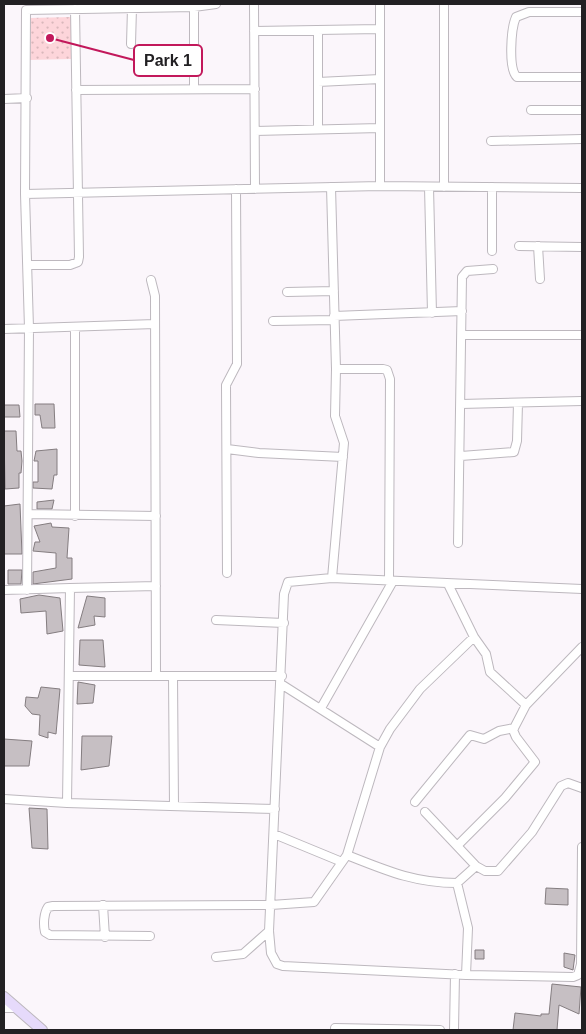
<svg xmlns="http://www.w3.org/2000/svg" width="586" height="1034" font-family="Arial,sans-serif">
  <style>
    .green { fill: url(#green-dots) }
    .building { fill: #c6bfc3; stroke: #847d80 }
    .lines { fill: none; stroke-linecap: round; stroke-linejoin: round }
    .street-casing { stroke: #bdb8be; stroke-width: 10 }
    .secondary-casing { stroke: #bdb8be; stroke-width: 12 }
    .street { stroke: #fff; stroke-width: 8 }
    .secondary { stroke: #e6dafb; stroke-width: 10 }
    .leader { fill: none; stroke: #c2185b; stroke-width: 2 }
    .callout-dot { fill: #c2185b; stroke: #fff; stroke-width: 2 }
    .callout { fill: #fff; stroke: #c2185b; stroke-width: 2 }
    .callout-label { font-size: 16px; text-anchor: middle; font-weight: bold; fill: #222023 }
  </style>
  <defs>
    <pattern id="green-dots" width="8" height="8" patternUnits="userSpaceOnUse" patternTransform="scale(1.25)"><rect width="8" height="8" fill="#fdd5da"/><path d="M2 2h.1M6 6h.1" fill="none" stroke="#d9b7bb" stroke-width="1.8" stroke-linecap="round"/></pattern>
  </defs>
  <rect width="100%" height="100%" fill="#fbf6fb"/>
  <path class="green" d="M71,17v42l-42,1v-42z"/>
  <path class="building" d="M35,404h19l1,24h-13l-2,-13h-5z
    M4,405h15l1,12h-16z
    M4,431h12l1,20h4l1,10 -1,12h-2v15l-14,1z
    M57,449v26h-3l-2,14 -19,-1v-6h5v-21h-4l2,-10z
    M54,500l-2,9h-15v-7z
    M20,504l2,50h-18v-48z
    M51,523l1,4 17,1 -2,30h5v21l-39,5v-12l23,-4v-15l-23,-2 2,-9h5l-6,-16z
    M8,570h14l-1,14h-13z
    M39,595l21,3 3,33 -16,3 -1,-23 -25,2 -1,-14z
    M87,596l18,2v19l-11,-1 1,9 -17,3z
    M80,640h23l2,27 -26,-2z
    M78,682l17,3 -2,18 -16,1z
    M41,687l19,2 -4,45 -8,-2v6l-9,-3 1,-20 -8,-1 -7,-8 1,-9 12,1z
    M82,736h30l-3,30 -28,4z
    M4,739l28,2 -3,25h-25z
    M29,808l18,1 1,40 -16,-1z
    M546,888l22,1v16l-23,-1z
    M475,950h9v9h-9z
    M564,953l11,2 -2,15 -9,-3z
    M552,984l29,3 -2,27 -20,-9 -2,25h-44l2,-17 26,3v-2h8z"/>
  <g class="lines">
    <g class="street-casing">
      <path id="street" d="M254,4l1,185
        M444,4v183
        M582,12h-53l-13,5c-5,11 -8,52 1,60h65
        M318,30v99
        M254,31l126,-2
        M131,44l1,-36
        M318,82l62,-3
        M194,89v-82
        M76,90l179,-1
        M4,99l23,-1
        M531,110h51
        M255,131l125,-3
        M491,141l91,-2
        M380,186l202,2
        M331,187l5,182h47l4,1 3,9 -1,202
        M429,187l3,126
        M492,187v64
        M25,194l355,-8v-182
        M519,246l63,1
        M538,246l2,33
        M28,265h42l8,-3 1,-5 -4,-248
        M151,280l4,16 1,380
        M287,292l47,-1
        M334,316l128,-5
        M273,321l61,-1
        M75,328v188
        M4,329l151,-5
        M462,335h120
        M461,404l121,-3
        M227,449l32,4 84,4
        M461,456l53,-4 3,-11 1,-38
        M28,514l128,2
        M458,543l4,-266 5,-6 26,-2
        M227,573l-1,-188 11,-21 -1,-175
        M332,578l12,-135 -9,-27 1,-47
        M448,584l26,53 12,17 4,18 36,33 -13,25 3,7 19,25 -30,36 -47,47
        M70,588l86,-2
        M582,589l-250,-11 -44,4 -4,12 -15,337 2,22 6,11 6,2 183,9 107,2 5,-2 3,-11 1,-117
        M4,590l66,-2 -3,215 -63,-4
        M27,590l2,-262 -4,-134 1,-184 168,-3 22,-3
        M216,620l68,3
        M69,676h213
        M173,676l1,130
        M281,684l99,63
        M526,705l56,-58
        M321,708l72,-127
        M415,802l55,-67 14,4 15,-8 15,-3
        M67,803l208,6
        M425,812l51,54
        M274,834l68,28
        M347,855c38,15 67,28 110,28l19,-17 9,5h13l34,-39 29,-46 7,-3 14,5
        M457,883l11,45 -2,47
        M103,905l2,32
        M150,936l-100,-1 -5,-3c-2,-8 -1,-19 3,-25l5,-1 218,-1 43,-3 33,-47 33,-108 10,-18 30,-40 54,-52
        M216,957l27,-3 26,-23
        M4,1008h11
        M335,1028l105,2
        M454,1030l1,-56"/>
    </g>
    <g class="secondary-casing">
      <path id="secondary" d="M4,997l38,33"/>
    </g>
    <use href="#street" class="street"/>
    <use href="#secondary" class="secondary"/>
  </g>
  <path class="leader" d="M50 38L134 60"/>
  <circle class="callout-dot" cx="50" cy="38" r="5"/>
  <rect class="callout" x="134" y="45" width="68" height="31" rx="5"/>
  <g class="callout-label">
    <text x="168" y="66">Park 1</text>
  </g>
  <rect width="586" height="1034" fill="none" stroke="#222023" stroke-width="10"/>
</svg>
